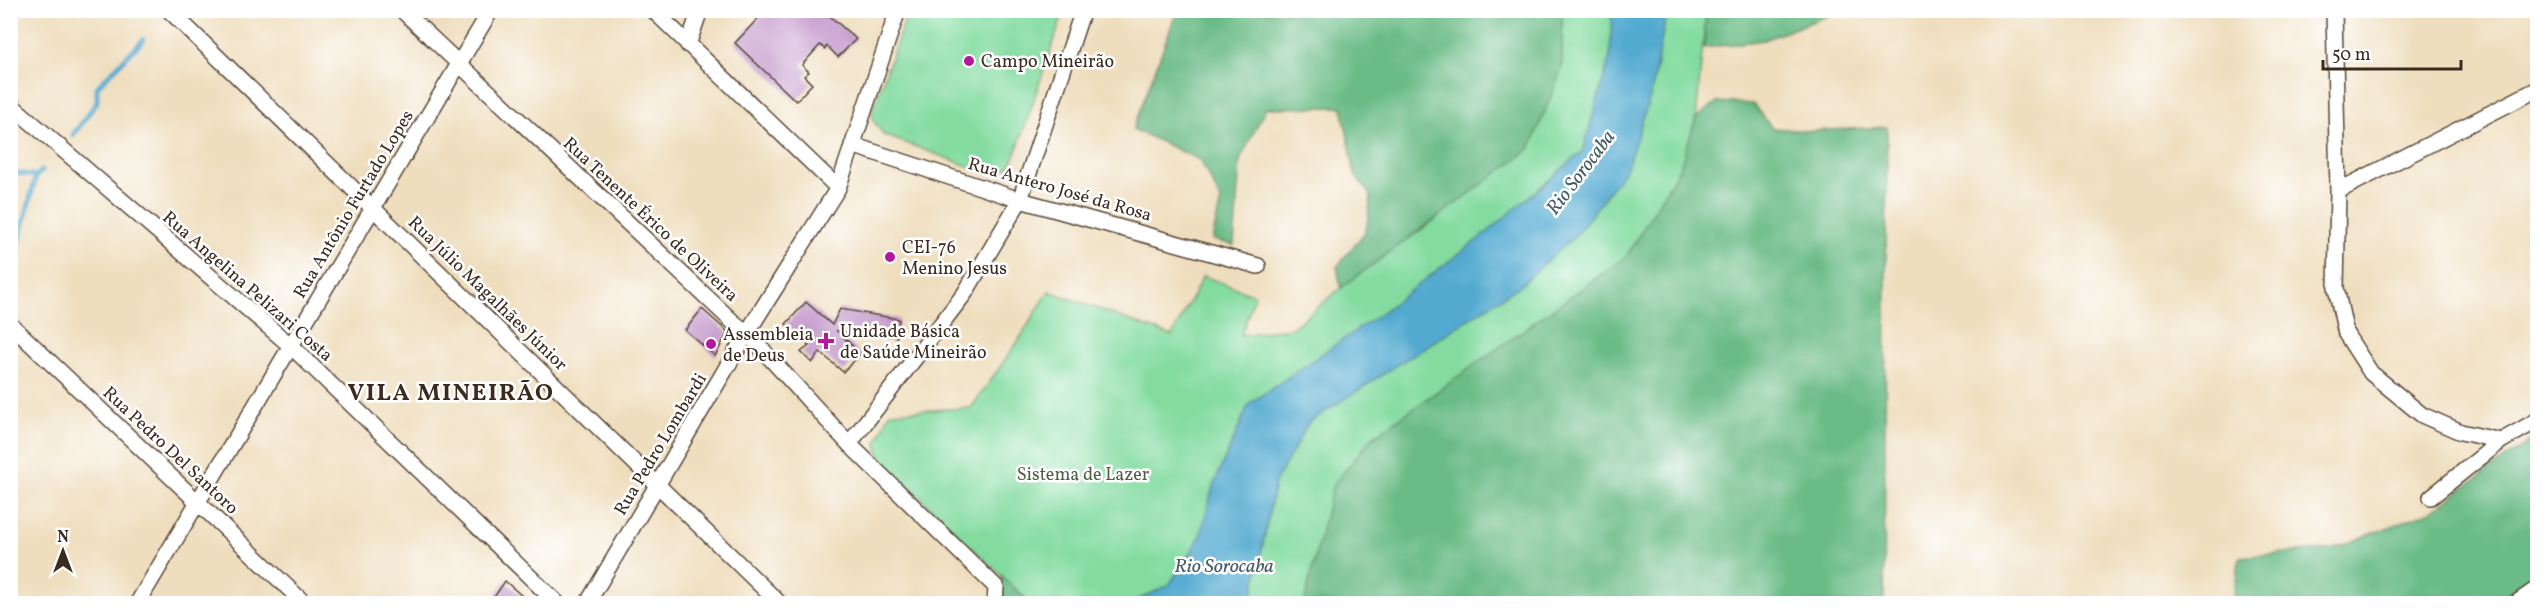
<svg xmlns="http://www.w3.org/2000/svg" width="2548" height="614" font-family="Vollkorn,serif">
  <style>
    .green { fill: #83dba0; stroke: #5f825f; stroke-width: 1.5 }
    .forest { fill: #6abb86; stroke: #527252; stroke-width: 1.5 }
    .water { fill: #53aad0; stroke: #476a77; stroke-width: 1.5 }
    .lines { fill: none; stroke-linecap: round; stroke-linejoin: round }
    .stream { stroke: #53aad0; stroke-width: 5 }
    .building { fill: #c092c8 }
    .minor-casing { stroke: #564536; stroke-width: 18 }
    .minor { stroke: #fff; stroke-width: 15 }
    .poi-dot { fill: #b5179e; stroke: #fff; stroke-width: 2 }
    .labels { text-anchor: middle; stroke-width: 5; stroke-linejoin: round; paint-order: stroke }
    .poi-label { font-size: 18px; fill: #3b2a1e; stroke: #fff; text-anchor: start }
    .street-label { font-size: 18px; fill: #3b2a1e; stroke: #fff }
    .park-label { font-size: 18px; fill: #515f45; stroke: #fff }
    .water-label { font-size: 20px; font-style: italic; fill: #455d65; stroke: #fff }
    .district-label { font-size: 24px; font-weight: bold; letter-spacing: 1.5px; fill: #3b2a1e; stroke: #fff }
  </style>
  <rect width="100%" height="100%" fill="#fff"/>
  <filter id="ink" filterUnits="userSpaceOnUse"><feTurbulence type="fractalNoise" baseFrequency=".0167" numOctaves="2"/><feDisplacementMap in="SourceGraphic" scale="12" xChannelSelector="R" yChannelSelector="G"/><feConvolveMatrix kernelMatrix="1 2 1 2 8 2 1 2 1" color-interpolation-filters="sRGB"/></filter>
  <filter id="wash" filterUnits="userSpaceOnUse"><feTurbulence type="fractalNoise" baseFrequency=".008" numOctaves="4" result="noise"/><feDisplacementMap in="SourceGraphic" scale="24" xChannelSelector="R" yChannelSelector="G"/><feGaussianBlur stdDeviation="1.35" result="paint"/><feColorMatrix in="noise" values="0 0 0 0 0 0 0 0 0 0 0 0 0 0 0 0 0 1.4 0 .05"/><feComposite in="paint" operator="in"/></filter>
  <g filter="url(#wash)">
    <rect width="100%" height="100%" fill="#efdebe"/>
    <path class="green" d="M908,11h156l-50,147 -6,10 -21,5 -103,-38 -11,-15 -1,-9z
      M1562,11h144l-10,107 -16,50 -54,89 -254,181 -68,165h-274l-149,-143 -4,-18 13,-30 81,-4 46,-65 32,-52 123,45 31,-60 52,19 -14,40 51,-7 55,-45 89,-64 126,-151z"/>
    <path class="forest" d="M1177,11h385v57l-32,81 -189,139 -4,-21 29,-36 5,-35 -16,-21 -13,-68 -76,1 -26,52 -6,85 -22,-5 9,-40 -21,-40 -67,-31z
      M1706,11v-1l125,1 -4,5 -63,24 -60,8z
      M1717,102l36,2 19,24 37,3 78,-4 -3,476h-580l29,-118 39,-47 254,-181 54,-89 16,-50z
      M2537,436v137l-44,30h-261l8,-46 92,-8 99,-38z
      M1002,576l28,27 -30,1z"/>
    <path class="water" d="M1612,11h55l-16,83 -24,73 -49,66 -58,53 -211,136 -34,61 -22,112 -11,8h-111l38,-18 31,-48 13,-51 36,-82 128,-88 113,-86 93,-79 27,-95z"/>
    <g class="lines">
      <path class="stream" d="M73,135l24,-33v-15l46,-47
        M10,172l26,4
        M10,277l26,-101 6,-5"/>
    </g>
    <g id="blocks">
      <path class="building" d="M766,10h57l33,29 -18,18 -11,-11 -2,3 -5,-4 -18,20 7,7 -5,4 8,8 -16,17 -61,-58z
        M806,302l26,23 8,-16 59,10 -2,18 -60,-6 24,23 -18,18 -23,-20 -8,11 -11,-11 8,-6 -23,-22z
        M702,309l26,23 -13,24 -30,-26z
        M505,581l25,22h-40z"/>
    </g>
  </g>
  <g filter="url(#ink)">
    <use href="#blocks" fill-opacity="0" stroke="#564536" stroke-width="1.5"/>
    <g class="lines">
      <g class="minor-casing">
        <path id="minor" d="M169,10l611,594
          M402,10l331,312 14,11 102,111 147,143 -1,17
          M653,10l185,178
          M2334,10l4,181 -2,97 10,46 25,39 51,42 39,17 40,9
          M688,45l12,-35
          M10,104l282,243 266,257
          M852,145l168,55 238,66
          M2338,191l200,-102
          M10,324l295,280
          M849,444l116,-151 55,-93 63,-190
          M2431,497l70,-56 37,-21
          M137,604l354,-594
          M587,604l160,-271 91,-145 60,-178
          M2515,604l23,-16"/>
      </g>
      <use href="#minor" class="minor"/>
    </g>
  </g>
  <g class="poi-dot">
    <circle cx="969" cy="61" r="6"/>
    <circle cx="890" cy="257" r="6"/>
    <path d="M823 332h6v6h6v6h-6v6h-6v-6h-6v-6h6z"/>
    <circle cx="711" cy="344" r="6"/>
  </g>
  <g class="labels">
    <g class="poi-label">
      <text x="981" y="67">Campo Mineirão</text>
      <text x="902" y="253">CEI-76<tspan x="902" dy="21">Menino Jesus</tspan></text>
      <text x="840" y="337">Unidade Básica<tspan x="840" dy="21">de Saúde Mineirão</tspan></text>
      <text x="723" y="340">Assembleia<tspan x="723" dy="21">de Deus</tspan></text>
    </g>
    <g class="street-label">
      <text transform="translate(1060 189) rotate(16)" y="6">Rua Antero José da Rosa</text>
      <text transform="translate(353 204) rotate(-59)" y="6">Rua Antônio Furtado Lopes</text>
      <text transform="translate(651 219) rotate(43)" y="6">Rua Tenente Érico de Oliveira</text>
      <text transform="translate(248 286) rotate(41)" y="6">Rua Angelina Pelizari Costa</text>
      <text transform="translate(488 293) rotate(44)" y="6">Rua Júlio Magalhães Júnior</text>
      <text transform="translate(660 444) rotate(-59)" y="6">Rua Pedro Lombardi</text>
      <text transform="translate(171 450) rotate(43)" y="6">Rua Pedro Del Santoro</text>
    </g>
    <g class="park-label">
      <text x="1083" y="480">Sistema de Lazer</text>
    </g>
    <g class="water-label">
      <text transform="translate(1580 172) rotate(-53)" y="7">Rio Sorocaba</text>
      <text x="1224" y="572">Rio Sorocaba</text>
    </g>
    <g class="district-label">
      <text x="451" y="400">VILA MINEIRÃO</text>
    </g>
  </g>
  <rect width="2548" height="614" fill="none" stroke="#fff" stroke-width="36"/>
  <g transform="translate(63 551)" stroke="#ffffff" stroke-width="4.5" paint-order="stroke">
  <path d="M0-4.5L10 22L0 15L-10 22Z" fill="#3b2a1e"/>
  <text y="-9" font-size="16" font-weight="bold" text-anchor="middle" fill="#3b2a1e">N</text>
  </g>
  <path d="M2323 60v9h138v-9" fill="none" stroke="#3b2a1e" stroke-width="3"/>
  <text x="2332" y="60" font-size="18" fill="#3b2a1e" stroke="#ffffff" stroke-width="4.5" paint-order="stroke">50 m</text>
</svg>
